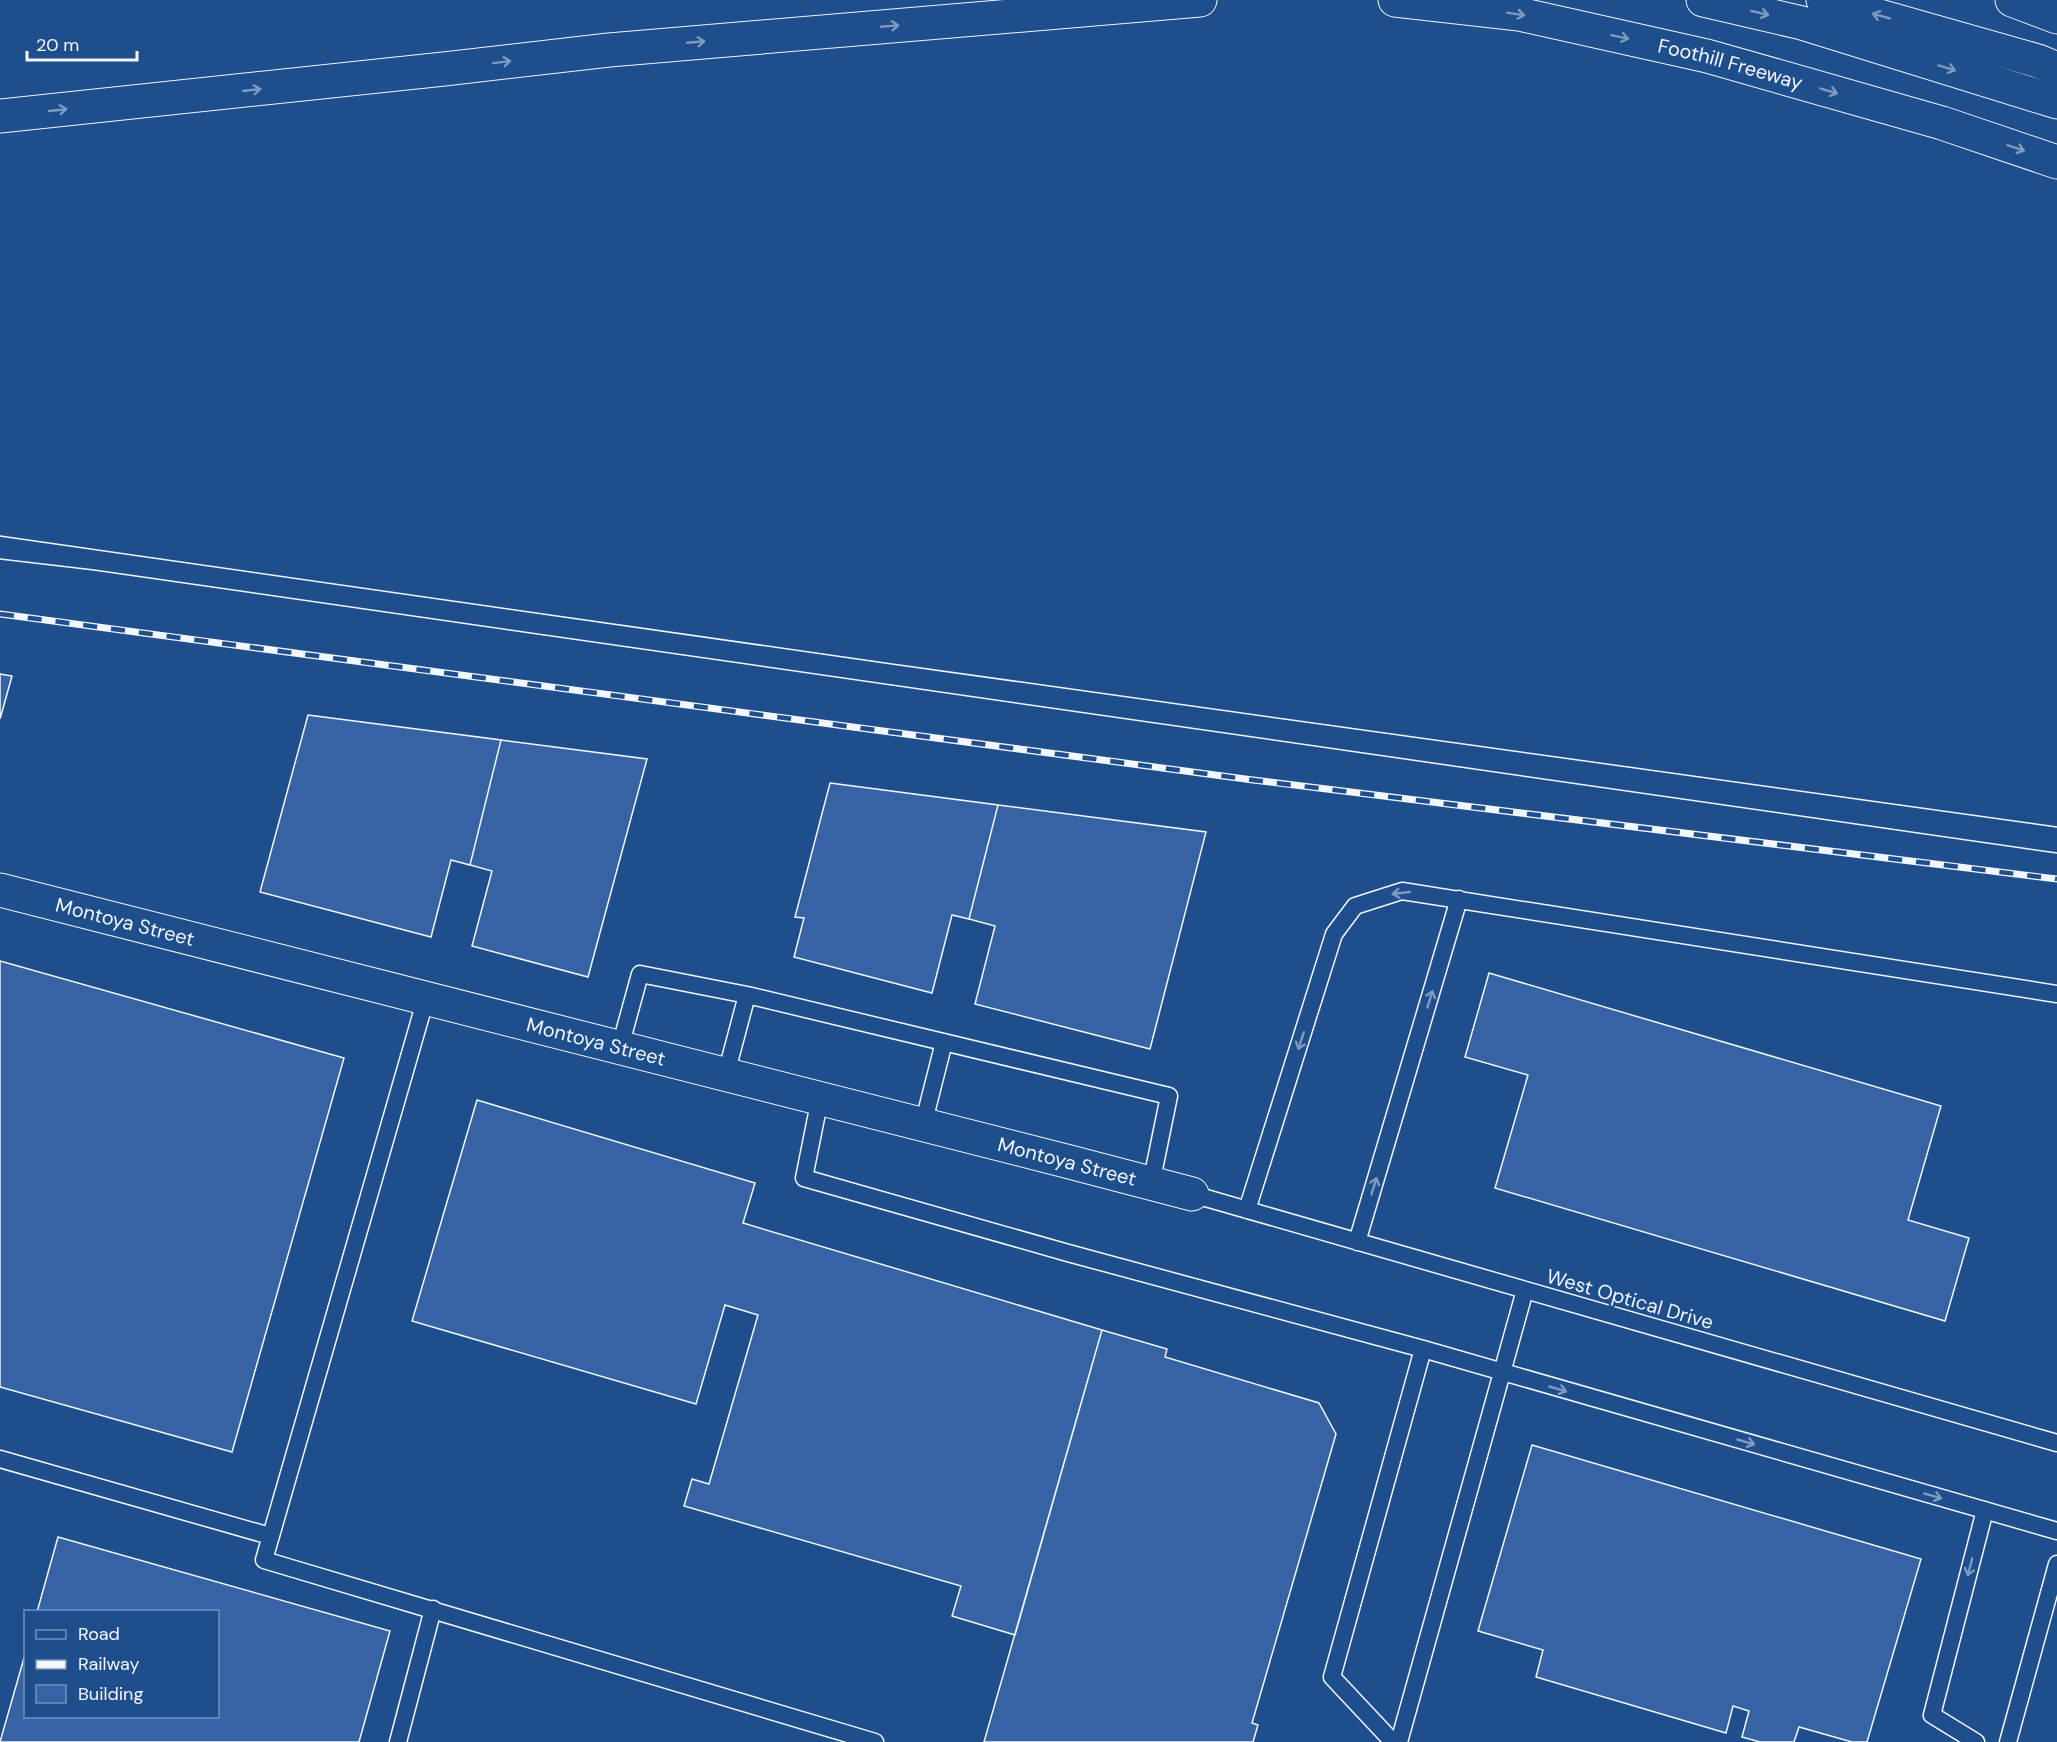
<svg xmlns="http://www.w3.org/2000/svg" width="2057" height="1742" font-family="'DM Sans',sans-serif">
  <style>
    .building { fill: #3563a3; stroke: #f2f6ff; stroke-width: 1.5 }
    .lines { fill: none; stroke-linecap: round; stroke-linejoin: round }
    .lane-casing { stroke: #f2f6ff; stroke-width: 19 }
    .street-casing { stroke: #f2f6ff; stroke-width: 35 }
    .highway-casing { stroke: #f2f6ff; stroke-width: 35 }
    .lane { stroke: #1f4e8c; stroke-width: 16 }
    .street { stroke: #1f4e8c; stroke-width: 33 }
    .highway { stroke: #1f4e8c; stroke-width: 33 }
    .tram { stroke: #f2f6ff; stroke-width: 1.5 }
    .rail-casing { stroke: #f2f6ff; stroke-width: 7 }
    .rail { stroke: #1f4e8c; stroke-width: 4.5; stroke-dasharray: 14; stroke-linecap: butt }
    .oneway { stroke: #7e9ac0 }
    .labels { text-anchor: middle; stroke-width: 4.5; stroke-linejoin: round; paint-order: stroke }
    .street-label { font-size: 20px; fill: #f2f6ff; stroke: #1f4e8c }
  </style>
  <rect width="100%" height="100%" fill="#1f4e8c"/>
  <path class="building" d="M0,674l12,2 -12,43z
    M308,715l193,25 -31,125 -19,-5 -20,77 -171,-45z
    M501,740l146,19 -59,218 -116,-31 20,-75 -22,-6z
    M830,783l168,22 -29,114 -17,-4 -20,78 -138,-36 10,-39 -9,-1z
    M998,805l208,27 -56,217 -175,-45 20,-78 -26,-7z
    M0,961l344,97 -112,394 -232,-65z
    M1489,973l452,133 -33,114 61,18 -24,83 -450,-133 33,-113 -63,-18z
    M477,1100l278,83 -12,40 359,107 -87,305 -63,-19 9,-30 -277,-80 8,-27 17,5 49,-169 -33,-10 -29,99 -284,-83z
    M1102,1330l65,19 -2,8 154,46 17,31 -84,289 6,2 -5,17h-269z
    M1532,1445l389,114 -54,183h-15l-53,-15 -5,15h-34l-18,-5 7,-26 -16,-5 -7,27 -190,-56 7,-27 -65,-19z
    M58,1537l332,94 -31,111h-359l26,-91v65h192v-104h-181z"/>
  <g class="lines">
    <g class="lane-casing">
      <path id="lane" d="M426,998l-162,562 611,182
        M620,1047l20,-73 107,21
        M726,1074l21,-79 422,101 -18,88
        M820,1098l-16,80 264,75 355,96
        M923,1125l21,-83
        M1192,1194l865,249
        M1247,1210l87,-276 21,-28 47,-15 655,103
        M1357,1242l102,-343
        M0,1459l270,77
        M398,1742l35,-133
        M1393,1742l-61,-65 91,-328 634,182
        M1399,1742l126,-452
        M1976,1742l-44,-27 53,-205
        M2008,1742l49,-178"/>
    </g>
    <g class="street-casing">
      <g id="street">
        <path id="s1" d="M0,890l1062,270 130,34"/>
      </g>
    </g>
    <g class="highway-casing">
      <g id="highway">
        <path id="s2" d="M1395,0l124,14 188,42 235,67 115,39"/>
        <path d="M1703,0l99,23 255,79"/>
        <path d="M1823,0l215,61 19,8"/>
        <path d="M2012,0l45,17"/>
        <path d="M0,116l444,-47 165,-19 591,-50"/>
      </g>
    </g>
    <use href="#lane" class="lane"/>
    <use href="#street" class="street"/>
    <use href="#highway" class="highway"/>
    <path class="tram" d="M0,536l892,128 1165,163
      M0,559l94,11 1963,283"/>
    <g class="rail-casing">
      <path id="rail" d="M0,614l1253,166 804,99"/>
    </g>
    <use href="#rail" class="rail"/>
  </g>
  <defs><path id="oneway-shaft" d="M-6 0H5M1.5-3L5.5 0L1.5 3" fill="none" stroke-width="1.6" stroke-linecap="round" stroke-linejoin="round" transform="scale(1.5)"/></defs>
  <g class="oneway">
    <use href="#oneway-shaft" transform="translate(1760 13) rotate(13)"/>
    <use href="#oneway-shaft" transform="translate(1516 14) rotate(9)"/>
    <use href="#oneway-shaft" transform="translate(1881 16) rotate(-164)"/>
    <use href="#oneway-shaft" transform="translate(890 26) rotate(-5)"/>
    <use href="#oneway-shaft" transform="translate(1620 37) rotate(12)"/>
    <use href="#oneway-shaft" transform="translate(696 42) rotate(-5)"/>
    <use href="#oneway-shaft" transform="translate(502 62) rotate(-7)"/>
    <use href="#oneway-shaft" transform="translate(1947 68) rotate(17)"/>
    <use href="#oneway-shaft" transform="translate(252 90) rotate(-6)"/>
    <use href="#oneway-shaft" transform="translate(1829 91) rotate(16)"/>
    <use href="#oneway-shaft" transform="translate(58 110) rotate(-6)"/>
    <use href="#oneway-shaft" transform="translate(2016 148) rotate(19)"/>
    <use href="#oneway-shaft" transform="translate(1401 893) rotate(174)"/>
    <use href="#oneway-shaft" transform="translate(1430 999) rotate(-73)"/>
    <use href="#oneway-shaft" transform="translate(1301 1041) rotate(108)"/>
    <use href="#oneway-shaft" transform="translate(1374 1186) rotate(-73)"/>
    <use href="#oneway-shaft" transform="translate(1558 1389) rotate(16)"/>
    <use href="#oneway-shaft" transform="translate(1746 1442) rotate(16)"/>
    <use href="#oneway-shaft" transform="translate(1933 1496) rotate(16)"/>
    <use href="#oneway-shaft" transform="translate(1970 1567) rotate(105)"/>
  </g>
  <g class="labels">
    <g class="street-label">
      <text dy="7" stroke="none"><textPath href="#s2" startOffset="342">Foothill Freeway</textPath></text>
      <text dy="7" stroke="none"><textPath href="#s1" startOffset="129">Montoya Street</textPath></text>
      <text dy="7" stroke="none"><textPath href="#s1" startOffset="615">Montoya Street</textPath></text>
      <text dy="7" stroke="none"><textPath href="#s1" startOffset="1101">Montoya Street</textPath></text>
      <text transform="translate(1630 1299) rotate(16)" y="7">West Optical Drive</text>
    </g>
  </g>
  <rect x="24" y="1610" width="195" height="108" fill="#1f4e8c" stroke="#7391ba" stroke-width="1.5"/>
  <rect x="36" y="1630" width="30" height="9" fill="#1f4e8c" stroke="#7391ba" stroke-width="1.5"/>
  <text x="78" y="1640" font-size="18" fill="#f2f6ff">Road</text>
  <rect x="36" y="1660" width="30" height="9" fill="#f2f6ff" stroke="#7391ba" stroke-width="1.5"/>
  <text x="78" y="1670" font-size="18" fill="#f2f6ff">Railway</text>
  <rect x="36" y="1685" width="30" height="18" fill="#3563a3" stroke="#7391ba" stroke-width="1.5"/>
  <text x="78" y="1700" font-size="18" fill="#f2f6ff">Building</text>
  <path d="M27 51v9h110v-9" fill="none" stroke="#f2f6ff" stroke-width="3"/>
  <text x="36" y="51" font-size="18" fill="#f2f6ff" stroke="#1f4e8c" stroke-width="4.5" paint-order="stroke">20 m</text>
</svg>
